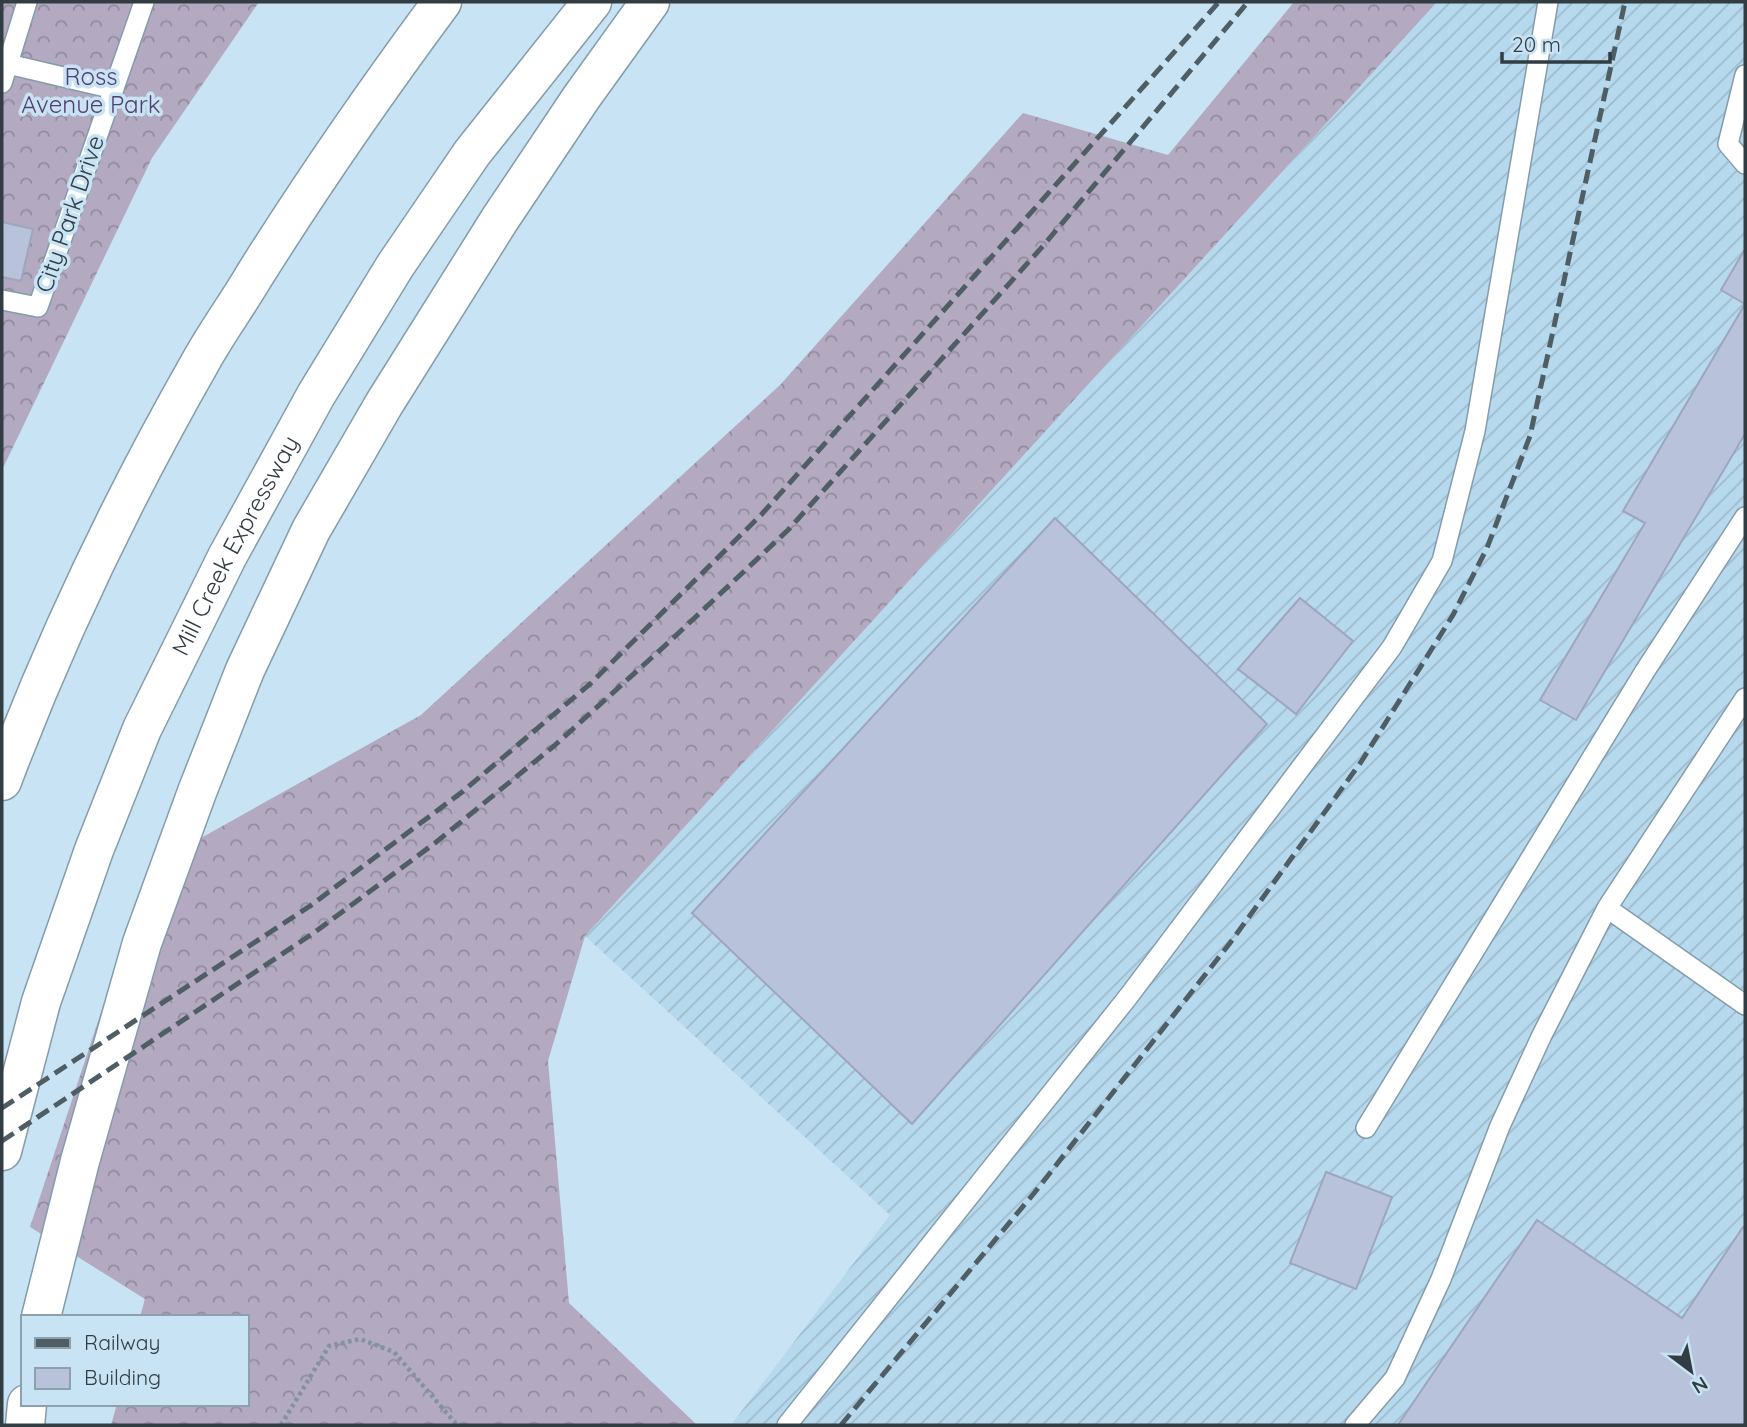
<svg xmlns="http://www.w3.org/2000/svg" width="1747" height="1427" font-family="Quicksand,sans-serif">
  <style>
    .industrial { fill: url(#industrial-furrows) }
    .forest { fill: url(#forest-crowns) }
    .building { fill: #b9c2db; stroke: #9da6be; stroke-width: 2 }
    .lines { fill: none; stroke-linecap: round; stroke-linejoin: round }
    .service-casing { stroke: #839cac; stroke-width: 22 }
    .motorway-casing { stroke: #839cac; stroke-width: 41 }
    .path { stroke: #80939f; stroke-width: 4.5; stroke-dasharray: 3.5 3.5; stroke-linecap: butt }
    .service { stroke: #fff; stroke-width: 19 }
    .motorway { stroke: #fff; stroke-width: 38 }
    .rail { stroke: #4f5d65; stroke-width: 5; stroke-dasharray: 14 7; stroke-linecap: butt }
    .labels { text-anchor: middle; stroke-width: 7; stroke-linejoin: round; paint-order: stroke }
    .park-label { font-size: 24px; fill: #553f70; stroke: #c8e3f3 }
    .street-label { font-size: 24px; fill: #323c43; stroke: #c8e3f3 }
  </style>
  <defs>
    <pattern id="industrial-furrows" width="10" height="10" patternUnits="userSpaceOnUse" patternTransform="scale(1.75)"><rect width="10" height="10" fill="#b7d9ee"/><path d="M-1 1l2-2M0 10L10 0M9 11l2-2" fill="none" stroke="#9ebbcd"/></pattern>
    <pattern id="forest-crowns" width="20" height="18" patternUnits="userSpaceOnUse" patternTransform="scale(1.75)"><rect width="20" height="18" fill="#b3a9c1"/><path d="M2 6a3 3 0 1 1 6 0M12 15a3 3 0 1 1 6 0" fill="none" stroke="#928b9e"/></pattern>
  </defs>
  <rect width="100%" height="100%" fill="#c8e3f3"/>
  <path class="industrial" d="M1437,2h308v1423h-1014l159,-210 -305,-279z"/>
  <path class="forest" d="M2,2h257l-107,156 -150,312z
    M1294,2h143l-852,934 -37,125 21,242 128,122h-586l6,-21h130v-87h-107l5,-18 -115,-72 119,-360 272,-152 359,-330 243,-272 145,42z"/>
  <path class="building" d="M2,222l31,7 -12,52 -19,-4z
    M1745,249v185l-169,286 -36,-20 105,-177 -22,-12 122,-207 -24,-14z
    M1055,518l212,206 -355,400 -220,-211z
    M1300,598l53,43 -57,73 -58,-45z
    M1326,1172l66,25 -36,92 -66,-26z
    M1537,1220l145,98 61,-91 2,1v197h-347z"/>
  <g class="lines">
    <g class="service-casing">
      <path id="service" d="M8,64l106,25
        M1745,75l-17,69 17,20
        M2,83l25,-81
        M2,300l36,7 106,-305
        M1607,908l138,97
        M1366,1128l279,-457 100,-154
        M787,1425l341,-428 264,-350 50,-86 33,-130 73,-429
        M1355,1425l40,-47 46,-99 59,-153 42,-91 65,-127 138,-210"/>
    </g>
    <g class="motorway-casing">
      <g id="motorway">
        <path d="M2,781c55,-146 122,-285 199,-420 16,-29 36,-56 53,-85 59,-94 122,-185 188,-274"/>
        <path id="s1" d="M2,1151l39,-149 53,-152 48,-121 85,-172 89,-162 79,-129 77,-113 120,-151"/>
        <path d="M41,1317l39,-156 62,-218 55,-151 48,-122 66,-140 73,-126 116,-185 81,-121 69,-96"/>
        <path d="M25,1425l2,-21"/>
      </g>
    </g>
    <path class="path" d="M281,1425l48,-79 31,-7 34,13 63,73"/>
    <use href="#service" class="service"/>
    <use href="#motorway" class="motorway"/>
    <path class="rail" d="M2,1108l308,-202 152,-114 128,-108 171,-169 458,-513
      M2,1141l313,-209 120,-89 119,-97 115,-104 119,-112 255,-284 205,-244
      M841,1425l194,-233 195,-249 131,-181 92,-147 34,-67 43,-112 95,-434"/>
  </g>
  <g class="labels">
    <g class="park-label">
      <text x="91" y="85">Ross<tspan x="91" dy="28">Avenue Park</tspan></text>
    </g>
    <g class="street-label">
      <text transform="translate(70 214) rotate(-71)" y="8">City Park Drive</text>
      <text dy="8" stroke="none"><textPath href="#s1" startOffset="651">Mill Creek Expressway</textPath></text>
    </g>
  </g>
  <rect width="1747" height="1427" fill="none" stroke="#323c43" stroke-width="7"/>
  <rect x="21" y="1315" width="228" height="91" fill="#c8e3f3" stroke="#8ca0ad" stroke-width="2"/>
  <rect x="35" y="1338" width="35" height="10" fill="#4f5d65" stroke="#8ca0ad" stroke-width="2"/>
  <text x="84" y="1350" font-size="21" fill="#323c43">Railway</text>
  <rect x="35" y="1368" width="35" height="21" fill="#b9c2db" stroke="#8ca0ad" stroke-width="2"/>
  <text x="84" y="1385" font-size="21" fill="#323c43">Building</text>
  <g transform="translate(1691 1371) rotate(148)" stroke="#c8e3f3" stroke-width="5" paint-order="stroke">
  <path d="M0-5L12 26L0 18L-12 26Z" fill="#323c43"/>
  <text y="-10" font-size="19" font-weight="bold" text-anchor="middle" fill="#323c43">N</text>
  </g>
  <path d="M1502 52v10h108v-10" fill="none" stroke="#323c43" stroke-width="3.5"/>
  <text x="1512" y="52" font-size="21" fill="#323c43" stroke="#c8e3f3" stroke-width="5" paint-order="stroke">20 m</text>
</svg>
